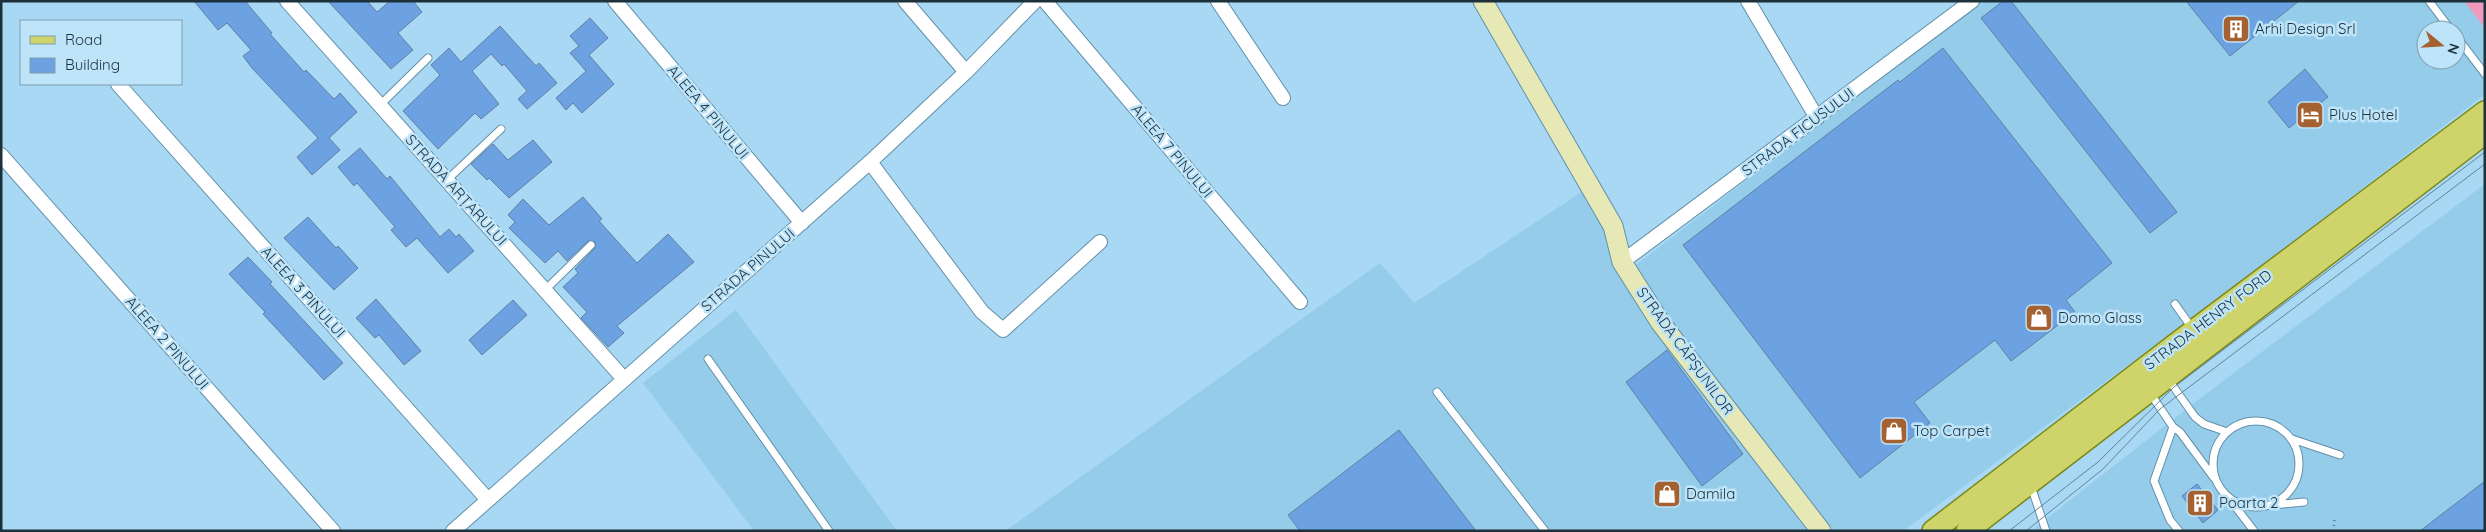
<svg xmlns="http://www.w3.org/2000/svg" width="2486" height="532" font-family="Quicksand,sans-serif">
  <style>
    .built { fill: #95ccea; fill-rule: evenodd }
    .green { fill: #ef9abd }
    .building { fill: #6ca2e2; stroke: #627fa1 }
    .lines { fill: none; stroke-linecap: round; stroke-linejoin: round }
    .lane-casing { stroke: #6290a9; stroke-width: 9 }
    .street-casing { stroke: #6290a9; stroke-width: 16 }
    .secondary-casing { stroke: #6290a9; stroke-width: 21 }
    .primary-casing { stroke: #7b8819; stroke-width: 24 }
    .path { stroke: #648699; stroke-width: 3; stroke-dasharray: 1 4; stroke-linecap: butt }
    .lane { stroke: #fff; stroke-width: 7 }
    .street { stroke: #fff; stroke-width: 14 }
    .secondary { stroke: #e6e9b5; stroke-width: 19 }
    .primary { stroke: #ced46a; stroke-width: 21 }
    .tram { stroke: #638598; stroke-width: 1 }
    .labels { text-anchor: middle; stroke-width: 5; stroke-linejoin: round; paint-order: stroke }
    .poi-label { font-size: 15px; fill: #1d313b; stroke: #bee4fa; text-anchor: start }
    .street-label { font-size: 15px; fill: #1d313b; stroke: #bee4fa }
  </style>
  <rect width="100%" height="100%" fill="#a8d8f3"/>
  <path class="built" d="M1982,1h503v93l-242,186 -340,251h-898l375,-268 34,40 169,-112 49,77zM2426,30h30v30h-30z
    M2485,184v347h-454l159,-125z
    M736,310l161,221h-143l-111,-148z"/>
  <path class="green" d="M2464,1h21v27z"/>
  <path class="building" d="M194,1h51l27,32 -2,1 34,38 2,-2 28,29 6,-6 17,19 -28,26 11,12 -28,25 -15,-18 21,-19 -67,-71 -8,-11 8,-6 -24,-27 -9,7z
    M328,1h39l10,11 13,-11h23l9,11 -24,21 15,17 -22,19z
    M2003,1h8l166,211 -27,21 -169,-215z
    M2186,1h113l-69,55z
    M590,18l18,20 -19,17 25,29 -32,29 -9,-10 -7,7 -10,-12 30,-27 -16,-18 9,-7 -9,-10z
    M500,26l36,40 3,-3 18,20 -30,26 -9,-10 9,-8 -23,-27 -2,2 -11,-12 -19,17 27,33 -18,15 -6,-6 -37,36 -35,-38 37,-36 -9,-10 18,-17 12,14z
    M1943,48l169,215 -46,37 9,12 -64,49 -16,-21 -81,62 16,21 -70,55 -177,-233 215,-165 2,2z
    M2305,69l23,28 -39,31 -21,-26z
    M533,140l19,22 -43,36 -20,-20 -2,2 -16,-16 22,-20 15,16z
    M360,148l27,31 3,-3 50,61 9,-8 7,8 3,-3 15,17 -26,22 -31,-35 -11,9 -15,-17 4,-3 -38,-44 -3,3 -16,-19z
    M583,197l19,22 -3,2 38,42 31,-29 26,28 -77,64 7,7 -16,14 -27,-29 6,-6 -24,-25 15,-14 -3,-4 20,-21v-6l-7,-1 -21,20 -9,-10 -13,12 -36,-35 6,-6 -7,-7 15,-16 26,26z
    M308,217l28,31 2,-2 20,22 -24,22 -50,-52z
    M248,257l24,25 -2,2 73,79 -19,17 -61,-66 2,-2 -36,-38z
    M376,299l45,52 -17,14 -25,-30 -4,3 -19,-20z
    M513,300l14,15 -45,40 -13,-15z
    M1667,350l76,104 -41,32 -76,-104z
    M1399,430l77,101h-176l-12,-16z
    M2485,481v50h-65z
    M2197,484l21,26 -15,13 -21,-27z"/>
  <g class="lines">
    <g class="lane-casing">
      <path id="lane" d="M2429,1l22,29
        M2456,36l29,38
        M380,105l48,-47
        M447,180l54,-51
        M545,290l46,-45
        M2175,304l17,24
        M708,359l121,172
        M2168,379l27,38 9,7 23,8
        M1437,392l108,139
        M2150,393l23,34 7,5 34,46
        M2213 464a43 43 0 1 1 86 0a43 43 0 1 1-86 0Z
        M2173,427l-19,54 16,39 9,11
        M2292,439l48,16
        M2031,486l15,45
        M2231,501l23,30
        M2272,505l32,-3"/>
    </g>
    <g class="street-casing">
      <path id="street" d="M287,1l337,378
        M615,1l187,222
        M905,1l61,71
        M1045,1l255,301
        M1218,1l65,97
        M1748,1l69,117
        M118,84l370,416
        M1,155l332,376
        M870,162l112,150 21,18 97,-88
        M1622,262l350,-261
        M453,531l417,-369 96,-90 69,-71"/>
    </g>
    <g class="secondary-casing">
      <path id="secondary" d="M1483,1l130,225 9,36 38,60 161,209"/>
    </g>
    <g class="primary-casing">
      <path id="primary" d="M1933,531l243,-187 309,-232
        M1967,531l518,-398"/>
    </g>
    <path class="path" d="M2333,531l2,-14"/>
    <use href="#lane" class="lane"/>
    <use href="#street" class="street"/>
    <use href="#secondary" class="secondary"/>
    <use href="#primary" class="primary"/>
    <path class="tram" d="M2009,531l89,-69 76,-75 311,-235
      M2026,531l77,-62 57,-60 325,-245"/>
  </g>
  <defs>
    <g id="building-square" transform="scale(1.4375)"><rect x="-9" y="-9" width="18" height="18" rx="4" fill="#a56131" stroke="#bee4fa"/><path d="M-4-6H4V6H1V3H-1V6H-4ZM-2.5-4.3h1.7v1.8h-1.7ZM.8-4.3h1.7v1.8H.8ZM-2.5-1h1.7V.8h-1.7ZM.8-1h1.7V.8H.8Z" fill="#fff"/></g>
    <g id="hotel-square" transform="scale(1.4375)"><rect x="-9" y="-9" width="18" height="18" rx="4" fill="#a56131" stroke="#bee4fa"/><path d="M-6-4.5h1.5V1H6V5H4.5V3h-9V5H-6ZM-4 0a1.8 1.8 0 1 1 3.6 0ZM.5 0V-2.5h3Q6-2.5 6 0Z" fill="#fff"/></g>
    <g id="shop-square" transform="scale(1.4375)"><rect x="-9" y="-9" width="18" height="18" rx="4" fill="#a56131" stroke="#bee4fa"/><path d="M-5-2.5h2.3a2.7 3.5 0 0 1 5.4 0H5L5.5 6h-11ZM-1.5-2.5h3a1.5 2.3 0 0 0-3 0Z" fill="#fff"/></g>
  </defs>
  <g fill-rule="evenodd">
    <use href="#building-square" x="2236" y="29"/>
    <use href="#hotel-square" x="2310" y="115"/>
    <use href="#shop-square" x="2039" y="318"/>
    <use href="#shop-square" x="1894" y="431"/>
    <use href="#shop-square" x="1667" y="494"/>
    <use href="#building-square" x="2200" y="503"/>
  </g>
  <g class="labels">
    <g class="poi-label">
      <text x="2255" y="34">Arhi Design Srl</text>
      <text x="2329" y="120">Plus Hotel</text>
      <text x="2058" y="323">Domo Glass</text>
      <text x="1913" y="436">Top Carpet</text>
      <text x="1686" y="499">Damila</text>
      <text x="2219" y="508">Poarta 2</text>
    </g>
    <g class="street-label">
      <text transform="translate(708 112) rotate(50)" y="5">ALEEA 4 PINULUI</text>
      <text transform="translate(1798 132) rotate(-37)" y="5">STRADA FICUSULUI</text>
      <text transform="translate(1172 151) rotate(50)" y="5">ALEEA 7 PINULUI</text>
      <text transform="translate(456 190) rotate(48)" y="5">STRADA ARȚARULUI</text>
      <text transform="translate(748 270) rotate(-41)" y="5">STRADA PINULUI</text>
      <text transform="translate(303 292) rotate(48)" y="5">ALEEA 3 PINULUI</text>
      <text transform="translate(2208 320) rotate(-37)" y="5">STRADA HENRY FORD</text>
      <text transform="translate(167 343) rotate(49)" y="5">ALEEA 2 PINULUI</text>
      <text transform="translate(1685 351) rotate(54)" y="5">STRADA CĂPȘUNILOR</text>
    </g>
  </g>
  <rect width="2486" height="532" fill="none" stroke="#1d313b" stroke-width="5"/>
  <rect x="20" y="20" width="162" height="65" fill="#bee4fa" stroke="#7e9cae"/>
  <rect x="30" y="36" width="25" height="8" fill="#ced46a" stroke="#7e9cae"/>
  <text x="65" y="45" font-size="15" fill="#1d313b">Road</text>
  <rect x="30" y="58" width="25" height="15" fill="#6ca2e2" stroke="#7e9cae"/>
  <text x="65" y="70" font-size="15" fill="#1d313b">Building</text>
  <g transform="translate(2441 45) rotate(108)"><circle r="24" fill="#bee4fa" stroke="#7e9cae"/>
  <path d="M0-4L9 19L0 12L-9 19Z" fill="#a56131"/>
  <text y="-8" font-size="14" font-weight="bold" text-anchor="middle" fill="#1d313b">N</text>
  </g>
</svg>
